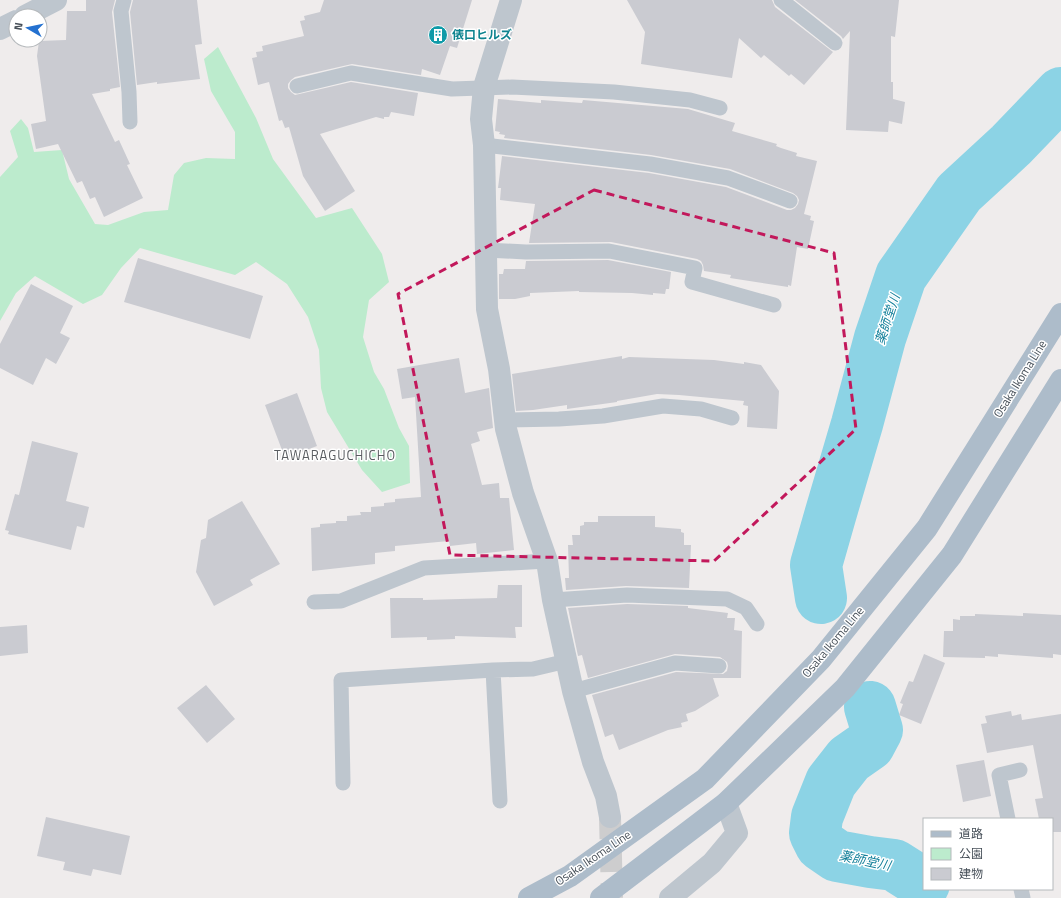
<svg xmlns="http://www.w3.org/2000/svg" width="1061" height="898" font-family="'Titillium Web','Noto Sans JP',sans-serif">
  <style>
    .green { fill: #bcebcd }
    .lines { fill: none; stroke-linecap: round; stroke-linejoin: round }
    .river { stroke: #8cd3e5; stroke-width: 52 }
    .building { fill: #cacbd1 }
    .street-tunnel { stroke: #cdcdce; stroke-width: 22; stroke-dasharray: 22 11; stroke-linecap: butt }
    .lane { stroke: #bec6ce; stroke-width: 15 }
    .street { stroke: #bec6ce; stroke-width: 22 }
    .primary { stroke: #adbcca; stroke-width: 22 }
    .marked { fill: none; stroke: #c2185b; stroke-width: 3; stroke-dasharray: 8 5; stroke-linejoin: round }
    .labels { text-anchor: middle; stroke-width: 3; stroke-linejoin: round; paint-order: stroke }
    .culture-label { font-size: 12px; font-weight: bold; fill: #0d838f; stroke: #fff; text-anchor: start }
    .street-label { font-size: 12px; fill: #464f58; stroke: #fff }
    .water-label { font-size: 13px; font-style: italic; fill: #15819b; stroke: #fff }
    .neighbourhood-label { font-size: 13px; letter-spacing: 1px; fill: #595c60; stroke: #fff }
  </style>
  <rect width="100%" height="100%" fill="#efecec"/>
  <path class="green" d="M218,47l38,71 17,41 43,59 36,-10 30,46 7,28 -20,18 -6,37 11,35 10,17 15,39 10,18 1,37 -28,9 -20,-22 -35,-58 -6,-24 -2,-38 -11,-33 -21,-33 -31,-22 -21,13 -95,-27 -19,20 -19,27 -19,9 -48,-28 -19,17 -16,28v-144l18,-20 -8,-26 11,-12 7,9 6,24 28,-2 7,29 26,45 13,1 36,-13 24,-2 6,-35 10,-12 22,-5 29,1v-27l-24,-41 -7,-32z"/>
  <g class="lines">
    <path class="river" d="M821,598l-5,-33 14,-49 27,-92 23,-86 21,-62 58,-83 52,-48 50,-52
      M870,707l7,23 -8,15 -20,14 -18,23 -14,35 -2,16 6,12 16,11 33,6 24,3 30,19"/>
  </g>
  <path class="building" d="M86,0h29l-3,12 8,75 -10,2v2l-18,3 23,48 4,-2 11,24 -3,1 16,33 -39,19 -9,-20 -5,2 -8,-18 -5,2 -19,-39 -22,5 -5,-25 15,-3 -9,-65 2,-15 27,-1 1,-29h19z
    M133,0h64l5,44 -7,1 5,34 -43,5v-2l-20,3 -7,-73z
    M324,0h148l-15,48 -7,-2 -10,29 -18,-6 -1,6 -69,-11 -57,13 -4,3 -3,4v4l3,4 4,3 56,-13 67,11 -4,23 -23,-4 -2,5h-5v2l-8,-2 -56,17 35,57 -30,20 -22,-35 -14,-49 -4,1 -3,-8 -3,1 -10,-39 -11,3 -6,-27 5,-1 -1,-5 7,-1 -1,-5 42,-10 -4,-15 5,-1 -1,-4 16,-4z
    M627,0h145l3,7 58,45 -29,33 -13,-11 -2,2 -25,-21 -3,3 -22,-20 -7,40 -91,-14 4,-32z
    M795,0h104l-4,37 -4,-1v46h2v17l12,3 -3,22 -13,-3 -1,11 -42,-2 4,-99 -7,8 -2,-3z
    M498,99l43,4v-3l41,3 1,-3 105,9 47,14 -3,8 45,13 -1,2 5,2 16,5 -1,3 21,5 -13,53 7,2 -1,4 4,1 -6,28 -11,-2 -6,39 -3,-1v2l-58,-9 1,-3 -27,-4 -1,-6 -2,-4 -4,-2 -86,-17 -82,1 6,-39 -35,-4 1,-12h-3l4,-32 147,17 77,14 61,23h4l4,-2 3,-4 1,-4 -2,-4 -4,-3 -63,-24 -79,-14 -147,-17 1,-3 -6,-1 1,-2 -5,-1z
    M138,258l125,38 -13,43 -126,-37z
    M608,260l63,12 -2,17h-3l-1,5 -12,-1v2l-21,-2 -53,-1v-1l-49,2v3l-15,3h-16v-25h4l1,-5h21l1,-8z
    M31,284l42,22 -13,27 10,5 -14,26 -10,-6 -13,27 -33,-17v-24z
    M622,356v3l7,-2 85,3 30,4v-2l17,3 18,26 -2,38 -30,-2 1,-21 -5,-1 1,-4 -65,-6 -22,-1 -40,7v1l-50,7v-4l-34,5 -17,1 -4,-37z
    M459,358l6,35 24,-5 4,40 -16,4 3,9 -9,3 11,41 17,-2 1,15h9l5,52 -37,4 -1,-11 -26,3 -1,-5 -54,5v5l-20,2v11l-63,7 -1,-43 9,-1v-3l16,-1v-2h11v-5l14,-1 -1,-3h11v-5l13,-1v-3l11,-1v-3l26,-2 -6,-100 -13,2 -5,-30z
    M297,393l20,53 -32,12 -20,-53z
    M32,441l46,12 -12,48 23,6 -5,21 -7,-2 -6,24 -63,-16 1,-3 -4,-1 10,-36 4,1z
    M242,501l38,63 -30,16 3,5 -39,21 -18,-34 5,-32 5,-2 2,-18z
    M598,516h57v11l26,2v3l3,1v12h7l-2,43 -63,-2 -60,4 -1,-12h4l-1,-33h5l-1,-10h8v-9l4,-1v-3h14z
    M498,585h24v42h-7l1,11 -61,-2v3l-28,1v-3l-36,1 -1,-40h33v2l74,-2z
    M627,604l61,2v2l40,5 -1,5h8l-1,12 8,1 -1,47h-28l6,18 -24,15 -9,3 2,7 -7,2 1,4 -14,3 -49,20 -6,-16 -8,3 -13,-42 84,-23 47,2 4,-3 1,-5 -1,-4 -7,-5 -45,-3 -87,24 -6,-23 -4,1 -10,-48z
    M1023,613l38,2v40l-8,-1v4l-55,-4v3l-13,-1v2l-42,-1 1,-26h9v-12l7,1v-4h15v-2l48,2z
    M27,625l1,28 -28,3v-29z
    M924,654l21,9 -24,61 -22,-9 4,-11 -3,-1 9,-22 4,1z
    M206,685l29,34 -28,24 -30,-35z
    M1011,711l1,5 9,-2 1,6 39,-6v118h-9v-13h-13l-4,-20 8,-1 -10,-53 -46,8 -6,-29 6,-1 -2,-7z
    M984,760l7,36 -28,6 -7,-37z
    M46,817l84,19 -9,39 -28,-6 -2,7 -28,-6 2,-8 -28,-6z"/>
  <g class="lines">
    <path class="street-tunnel" d="M610,817l2,81"/>
    <path class="lane" d="M124,0l-3,11 8,81 1,30
      M781,0l54,43
      M297,86l54,-13 101,16 60,-2 102,5 76,8 30,8
      M484,145l166,19 78,14 62,23
      M486,250l40,2 83,-1 86,17 -3,14 82,23
      M505,420l54,-1 44,-3 60,-10 38,3 31,9
      M553,600l74,-5 100,4 19,9 11,16
      M314,602l27,-1 83,-33 123,-7
      M493,670l7,131
      M573,691l102,-28 44,3
      M343,783l-2,-103 152,-10 40,-1 34,-8
      M1008,819l-9,-44 21,-5
      M1021,889l2,9"/>
    <path class="street" d="M511,0l-27,87 -3,32 3,26 3,164 12,60 7,60 17,64 24,68 6,39 20,91 20,71 13,34 4,21
      M25,16l31,-16
      M0,29l16,-8
      M670,898l42,-35 25,-30 -11,-30"/>
    <path class="primary" d="M529,898l41,-22 135,-97 116,-120 106,-131 134,-214
      M601,898l125,-95 119,-115 107,-133 109,-175"/>
  </g>
  <path class="marked" d="M594,190l240,63 22,176 -142,132 -264,-6 -52,-261z"/>
  <defs>
    <g id="building-disc" transform="scale(1)"><circle r="9.5" fill="#0f9aa8" stroke="#fff"/><path d="M-4-6H4V6H1V3H-1V6H-4ZM-2.5-4.3h1.7v1.8h-1.7ZM.8-4.3h1.7v1.8H.8ZM-2.5-1h1.7V.8h-1.7ZM.8-1h1.7V.8H.8Z" fill="#fff"/></g>
  </defs>
  <g fill-rule="evenodd">
    <use href="#building-disc" x="438" y="35"/>
  </g>
  <g class="labels">
    <g class="culture-label">
      <text x="452" y="39">俵口ヒルズ</text>
    </g>
    <g class="street-label">
      <text transform="translate(1020 379) rotate(-58)" y="4">Osaka Ikoma Line</text>
      <text transform="translate(833 642) rotate(-50)" y="4">Osaka Ikoma Line</text>
      <text transform="translate(593 858) rotate(-34)" y="4">Osaka Ikoma Line</text>
    </g>
    <g class="water-label">
      <text transform="translate(887 319) rotate(-72)" y="5">薬師堂川</text>
      <text transform="translate(865 860) rotate(12)" y="5">薬師堂川</text>
    </g>
    <g class="neighbourhood-label">
      <text x="335" y="460">TAWARAGUCHICHO</text>
    </g>
  </g>
  <rect x="923" y="818" width="130" height="72" fill="#ffffff" stroke="#b5b9bc"/>
  <rect x="931" y="831" width="20" height="6" fill="#adbcca" stroke="#b5b9bc"/>
  <text x="959" y="838" font-size="12" fill="#464f58">道路</text>
  <rect x="931" y="848" width="20" height="12" fill="#bcebcd" stroke="#b5b9bc"/>
  <text x="959" y="858" font-size="12" fill="#464f58">公園</text>
  <rect x="931" y="868" width="20" height="12" fill="#cacbd1" stroke="#b5b9bc"/>
  <text x="959" y="878" font-size="12" fill="#464f58">建物</text>
  <g transform="translate(28 28) rotate(279)"><circle r="19" fill="#ffffff" stroke="#b5b9bc"/>
  <path d="M0-3L7 15L0 10L-7 15Z" fill="#2471d0"/>
  <text y="-6" font-size="11" font-weight="bold" text-anchor="middle" fill="#464f58">N</text>
  </g>
</svg>
